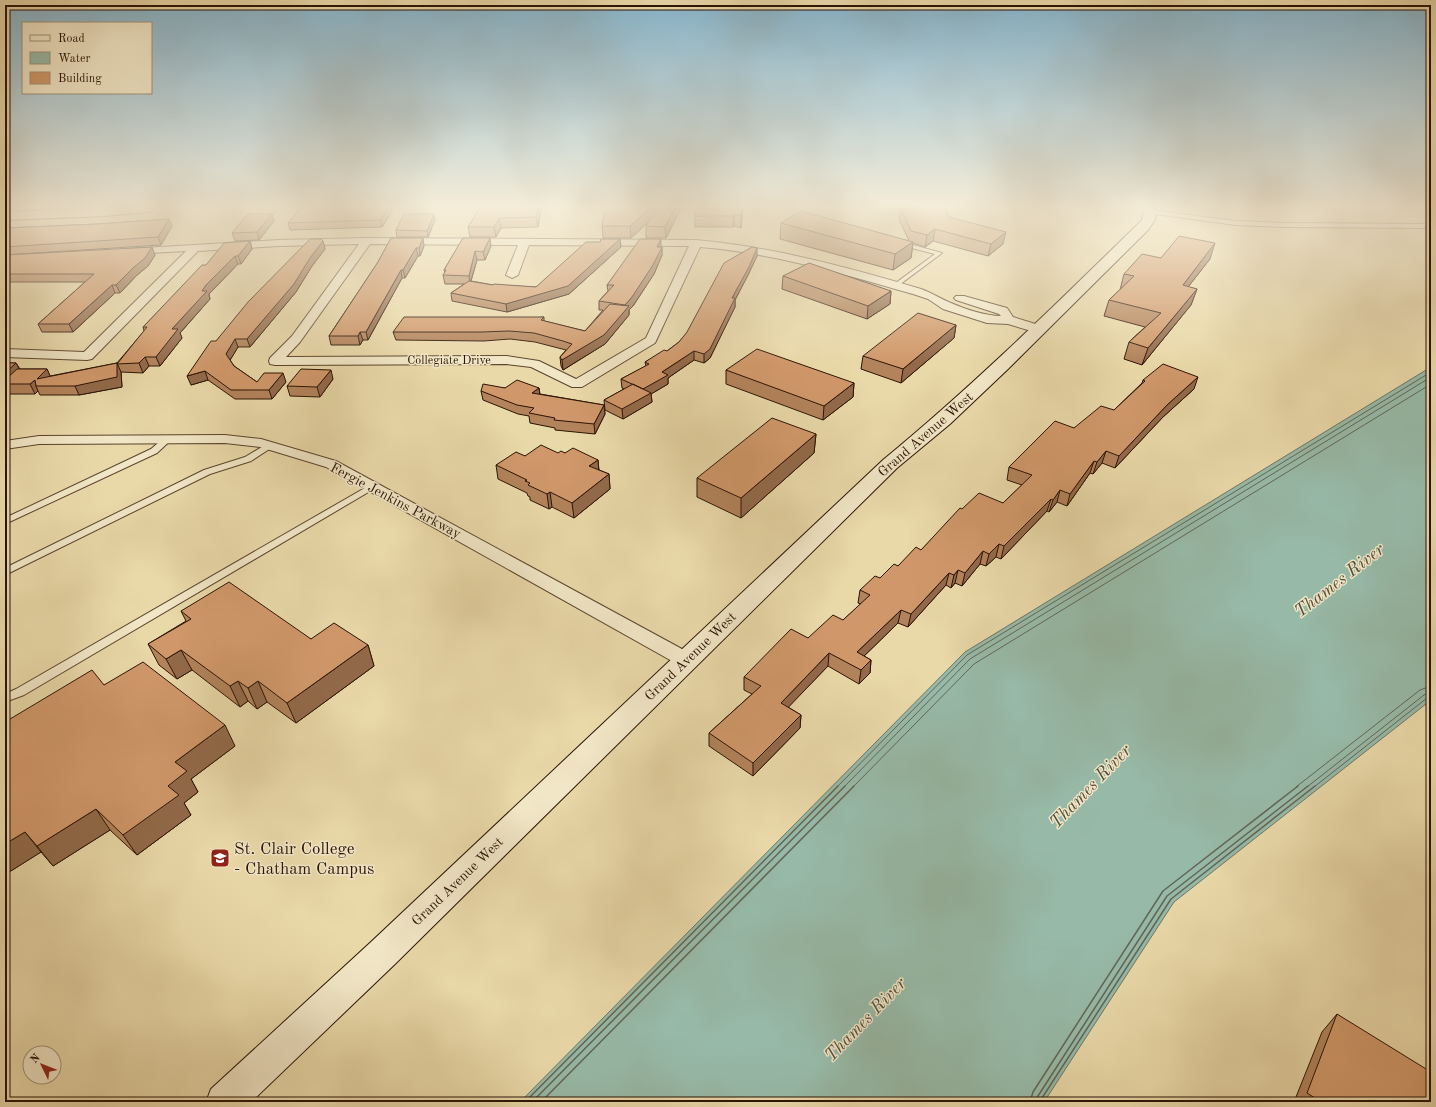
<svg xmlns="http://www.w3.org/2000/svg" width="1436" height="1107" font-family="'Old Standard TT',serif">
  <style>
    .water { fill: #97baa8; stroke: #6c7766 }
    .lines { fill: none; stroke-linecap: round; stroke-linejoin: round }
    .shore-far1 { stroke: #616656; stroke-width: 1 }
    .shore { stroke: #616656; stroke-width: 1.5 }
    .lane-casing { stroke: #5a442d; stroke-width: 2 }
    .street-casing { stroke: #5a442d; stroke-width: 2 }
    .secondary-casing { stroke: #2b1304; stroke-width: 2 }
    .lane { fill: #f1e6c6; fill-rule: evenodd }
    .street { fill: #f1e6c6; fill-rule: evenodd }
    .secondary { fill: #f1e6c6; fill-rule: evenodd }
    .wall { fill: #b3835b; stroke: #2b1304 }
    .shaded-wall { fill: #926a4a; stroke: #2b1304 }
    .building { fill: #d0986a; stroke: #2b1304 }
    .labels { text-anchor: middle; stroke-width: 3; stroke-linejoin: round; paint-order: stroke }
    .far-street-label { font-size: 12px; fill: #2b1304; stroke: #f1e6c6 }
    .street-label { font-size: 14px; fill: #2b1304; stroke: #f1e6c6 }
    .near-poi-label { font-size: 17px; fill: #2b1304; stroke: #f1e6c6; text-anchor: start }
    .near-water-label { font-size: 18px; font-style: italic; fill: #514d3d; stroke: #f1e6c6 }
  </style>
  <rect width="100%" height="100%" fill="#e9d8a8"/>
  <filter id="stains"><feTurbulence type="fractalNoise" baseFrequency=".005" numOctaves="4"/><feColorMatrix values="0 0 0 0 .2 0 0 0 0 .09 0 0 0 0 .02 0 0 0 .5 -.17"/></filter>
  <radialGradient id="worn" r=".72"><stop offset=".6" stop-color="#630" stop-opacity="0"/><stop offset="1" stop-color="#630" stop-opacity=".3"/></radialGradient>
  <path class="water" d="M1431,367v333l-257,202 -130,200h-524l445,-450z"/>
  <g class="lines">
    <path class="shore-far1" d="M837,787l130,-132 464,-283
      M844,787l126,-128 461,-282
      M853,787l121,-123 457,-280
      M1296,787l124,-97 11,-4
      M1307,787l117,-92 7,-3
      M1314,787l113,-89 4,-1"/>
    <path class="shore" d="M525,1102l313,-316
      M532,1102l313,-316
      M541,1102l313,-316
      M1030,1102l3,-10 130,-201 135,-105
      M1036,1102l2,-6 129,-200 141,-110
      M1041,1102l1,-4 129,-199 144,-113"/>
    <g class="lane-casing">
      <path id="lane" d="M1426,208h5v4z
        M1150,210l86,11 46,2 149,1v4l-149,-1 -46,-2 -88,-12 -1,-1z
        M902,242l40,11 -47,35 -3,-2 1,-1 42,-31 -35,-9v-2z
        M165,437h3l4,2 -15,14 -152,71v-6l146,-69z
        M267,444h6l1,2 -23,15 -41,13 -205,101v-7l199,-98 41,-13z
        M370,485h6l1,2 -353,208 -19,7v-8l11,-5z"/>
    </g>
    <g class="street-casing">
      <path id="street" d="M367,238l329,2c77,7 151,27 225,49 11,4 20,10 30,14 13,6 35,13 50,13l-2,-2 -43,-14 -2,-2 2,-2h8l43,12 6,9 29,9 2,3 -2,3 -4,1 -30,-9 -21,-1 -44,-14 -15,-10 -15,-5c-70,-20 -140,-41 -213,-47l-45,96 -73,44h-10l-41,-20 -24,-3 -232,1 -5,-1 -1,-3 1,-3 22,-22 67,-92 -80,2 -81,5 -106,108 -5,1 -82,-3v-8l79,3 102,-101 -55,3 -4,-1 -1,-2 1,-2 152,-9zM370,244l148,1 -12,30 6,3 6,-3 11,-30 160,1 -43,92 -70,41 -37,-18 -32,-5 -221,1 14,-15z
        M225,435l36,4 75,22 357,194 3,5 -3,5 -7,2 -7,-2 -353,-198 -66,-20 -35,-4 -186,1 -34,5v-8l34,-5z"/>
    </g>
    <g class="secondary-casing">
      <path id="secondary" d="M105,208h49l-2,3 -4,1 -43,4 -100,4v-8z
        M1144,208h12l-1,12 -7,10 -140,139 -58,55 -53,44 -502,496 -144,138h-45l5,-13 160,-147 512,-482c90,-74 172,-155 255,-236l4,-4z"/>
    </g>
    <use href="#lane" class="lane"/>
    <use href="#street" class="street"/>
    <use href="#secondary" class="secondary"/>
  </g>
  <path class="wall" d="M301,208h93l-12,19 -92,3 -2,-7z
    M480,208h61l-3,19 -37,1 -5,9h-26l-2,-10z
    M659,208h22l-15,30h-20v-12l3,-5 -18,17h-28l-1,-12 54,-14z
    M695,208h48l-2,20 -7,-2 -1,1h-38z
    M901,208h44l4,9 54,27 -15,12 -55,-15 -8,6 -12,-4 -2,15 -18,12 -113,-31 1,-16 128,18 -10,-22z
    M272,214l2,7 -15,19 -24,1 -3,-8z
    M434,214l1,6 -7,17h-31l-1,-7z
    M169,219l3,7 -11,19 -156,10v-27l93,-4z
    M391,238l33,8 -4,10h-2l-13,22h-3l-34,62h-5l-3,5h-29l-2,-9 49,-74z
    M463,238l28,8 -6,14h-8l-6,21 22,4 43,2 64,-45 20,-3 1,8 -52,47 -62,18 -55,-11 -1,-8 13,-9h-19l-2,-9 2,-2 -1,-3z
    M250,241l2,8 -11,15h-3l-29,30v1l1,4 -30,34 2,5 -22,28h-11l-6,7 -22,-1 1,15 -43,8h-39l-2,-4 -3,3h-30v-31h11l4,6h27l3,7 67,-13 27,-32 -1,-4 63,-62z
    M323,241l2,8 -13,17 -16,26 -46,55h-12l-8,13 4,6 23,16h29l-14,17h-37l-27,-19 -17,5 25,-44z
    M661,247h1v8l-8,19 -21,32 -4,4v5l-24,29 -42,26 -2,-4 -1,-9 6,-7 -31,-8 -25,-3 -26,2 -88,-1 -3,-8 151,-15v4l41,10 18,-21h-4v-9l9,-10 -1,-6z
    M5,255h150l-7,11 -12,10 -16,17h-5l-42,39h-31l-4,-8 47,-42h-80z
    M757,256l-9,19 -13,25v7l-25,51 -6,5 -10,-3 -26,18v6l-17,10 1,8 -29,17 -18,-9 -1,-10 20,-11 -2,-1 -1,-9 25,-13 -1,-4 22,-11 12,-9z
    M1161,258l49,1 -22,28 9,2 -6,16 -49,60 -18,-6 5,-17 16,-15 -41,-11 5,-16 11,-10 4,-16z
    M783,276l108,15 -1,13 -23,15 -85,-30z
    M956,325l-2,13 -53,45 -40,-14 2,-13z
    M726,370l128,13 -1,14 -30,23 -97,-36z
    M333,379l-13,18 -30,-1 -3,-10z
    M1143,380l51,9 -31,28 -48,51 -13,-5 -9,11 -3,-1 -23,33 -10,-4 -8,10 -2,-1 -46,48 -5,-2 -10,9 -6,-2 -18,22 -7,-3 -4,5 -5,-3 -38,42 -10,-4 -34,33 7,4 -1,13 -11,11 -31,-18 -40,41 13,8 -1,13 -47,48 -44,-30v-13l43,-39 -8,-4v-13l64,-39 35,-18 18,-16 -3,-1 2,-13 20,-12 41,-28 41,-41 41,-6 19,-18 -15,-5 2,-13 65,-39 40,-18 28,-27z
    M505,388h34l1,6 64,11 1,9 -10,20 -40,-4v-2l-25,-5 -1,-7 -11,-2 -35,-14 -2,-9z
    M816,434l-2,19 -73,65 -44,-21v-19z
    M565,453l33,7 1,10 10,4 1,15 -36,29 -22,-11 -3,2 -19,-9v-3l-2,-1 -1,-3 -29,-14 -2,-14 29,-9z
    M181,611l130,28 57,6 6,21 -78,57 -29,-21 -10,7 -9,-8 -8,6 -48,-37 -15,9 -18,-14 -11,-21 38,-23z
    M104,685l131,61 -44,33 7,13 -14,11 7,12 -54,40 -27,-25 -57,36 -12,-14 -35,22 -1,-1v-151z
    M1337,1014l94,88h-137l28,-70z"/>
  <path class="shaded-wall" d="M388,208h6l-12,19 -2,-7z
    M538,208h3l-3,19 -2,-10z
    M651,208h5v7l-25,23 -1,-12z
    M675,208h6l-15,30 -1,-11z
    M742,208h1l-2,20v-12z
    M272,214l2,7 -15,19 -2,-8z
    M434,214l1,6 -7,17 -1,-6z
    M734,214v12l-1,1 1,-11z
    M499,218l2,10 -5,9 -2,-10z
    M169,219l3,7 -11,19 -3,-8z
    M935,229l-2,12 -8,6 2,-12z
    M1006,232l-3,12 -15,12 3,-12z
    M423,238l1,8 -4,10 -1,-8z
    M490,238l1,8 -6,14 -2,-8z
    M620,239l1,8 -52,47 -62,18 -1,-8z
    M661,239v8h-4z
    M250,241l2,8 -11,15 -3,-8z
    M323,241l2,8 -13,17 -16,26 -46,55 -3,-8z
    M913,242l-2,16 -18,12 2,-16z
    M1215,243l-5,16 -33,42 6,-16z
    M152,247l3,8 -7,11 -12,10 -16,17 -4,-8z
    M662,247v8l-8,19 -21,32 -4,4v5l-24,29 -42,26 -1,-10 63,-50v-5z
    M416,248l2,8 -13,22 -2,-8z
    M757,248v8l-9,19 -13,25v7l-25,51 -6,5v-9z
    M475,251l2,9 -7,24 -1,-8z
    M235,256l3,8 -29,30v1l1,4 -30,34 2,5 -22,28 -4,-9 16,-28 34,-44z
    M401,270l1,8 -34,62 -2,-8z
    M112,285l3,8 -42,39 -4,-8z
    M1197,289l-6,16 -49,60 6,-17z
    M891,291l-1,13 -23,15 1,-13z
    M956,325l-2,13 -53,45 2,-14z
    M360,332l3,8 -3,5 -2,-9z
    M235,339l3,8 -9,15 -3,-8z
    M694,351v9l-26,18v6l-17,10 1,8 -29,17 -1,-10 21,-20 19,-17z
    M145,357l4,9 -6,7 -4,-10z
    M16,363l5,9 -16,12v-11z
    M117,363l4,9 1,15 -43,8 -4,-9z
    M47,369l4,9 -14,1z
    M331,370l2,9 -13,18 -3,-10z
    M205,371l3,9 -17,5 -4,-9z
    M283,373l3,9 -14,17 -3,-9z
    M1198,377l-4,12 -31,28 -48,51 4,-12 48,-51z
    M35,380l1,6 2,5 -3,3 -5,-10z
    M854,383l-1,14 -30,23 1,-14z
    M539,388l1,9 -8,-4z
    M604,405l1,9 -10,20 -1,-10z
    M816,434l-2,19 -73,65v-20z
    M1106,451l-4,12 -9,11 4,-12z
    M598,460l1,14 -10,-8z
    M1094,461l-4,12 -23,33 3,-12z
    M609,474l1,15 -36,29 -2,-15z
    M1060,490l-3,12 -8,10 4,-12z
    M550,492l2,15 -3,2 -2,-15z
    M1051,499l-4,12 -46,48 3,-13z
    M999,544l-3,13 -10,9 3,-12z
    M983,551l-3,13 -18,22 3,-13z
    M958,570l-3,13 -4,5 3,-13z
    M949,573l-3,12 -38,42 3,-13z
    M901,610l-3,13 -43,42 2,-13z
    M368,645l6,21 -78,57 -9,-20z
    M181,650l11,20 -15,9 -11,-20z
    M829,653l-1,13 -48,50 1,-13z
    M871,660l-1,13 -11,11 2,-14z
    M238,681l10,20 -8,6 -10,-21z
    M258,681l9,21 -10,7 -9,-21z
    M801,715l-1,13 -47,48v-13z
    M225,725l10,21 -44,33 7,13 -14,11 7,12 -54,40 -14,-20 45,-49 7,-24z
    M96,809l14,21 -57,36 -16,-20z
    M25,832l16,20 -35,22 -1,-1v-29z"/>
  <path class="building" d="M301,208h87l-8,12 -92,3z
    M480,208h58l-2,9 -37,1 -5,9h-26z
    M605,208h46l-21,18h-28z
    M659,208h16l-10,19 -19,-1z
    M695,208h47l-1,8 -7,-2v2h-39z
    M901,208h44l4,9 57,15 -15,12 -56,-15 -8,6 -16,-4z
    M801,211l112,31 -18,12 -114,-31z
    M248,214h24l-15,18 -25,1z
    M404,214h30l-7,17 -31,-1z
    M169,219l-11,18 -153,10v-19l93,-4z
    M1179,236l36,7 -32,42 14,4 -49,59 -19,-6 32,-29 -52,-13 25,-24 -10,-2 18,-20 19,4z
    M391,238h32l-4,10h-3l-13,22h-2l-35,62h-6l-2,4h-29l49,-74z
    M463,238h27l-7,14 -8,-1 -6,25 -26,-1 3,-5h-2z
    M310,239h11l2,2 -13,17 -16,26 -47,55h-12l-9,15 8,12 23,16 7,-9h19l-14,17h-38l-26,-19 -18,5 24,-35h5l32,-39z
    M601,239h19l-52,47 -62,18 -55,-11 18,-12 24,4 1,-1 42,3 50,-45h14z
    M640,239h21l-4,8h5l-9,18 -21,32 -7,8 -26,-4 15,-16h-7z
    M250,241l-12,15h-3l-29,29 -4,6h5l-35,38h6l-22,28h-11l-6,6 -22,1 30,-37h-4l59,-62h4l18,-22z
    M152,247l-7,11 -12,10 -17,17h-4l-43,39h-31l56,-50h-89v-19z
    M752,247l5,1 -8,19 -17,31h3l-25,51 -6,5 -10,-3 -32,21 6,3 -25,14 -22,-10 28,-15 -4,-2 19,-12 3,1 12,-9 8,-10 37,-69z
    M809,263l82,28 -23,15 -85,-30z
    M610,304l19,2 -25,29 -42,25 -2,-3 12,-13 -9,-3 -29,-8 -25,-2 -27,1h-89l11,-15h140l-3,3 44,11z
    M918,313l38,12 -53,44 -40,-13z
    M757,349l97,34 -30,23 -98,-36z
    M5,363h11l-11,10z
    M117,363v14l-42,9h-39l-1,-6 -5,4h-25v-4l12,-11h30l-10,10z
    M1163,364l35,13 -31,28 -48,51 -13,-5 -9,11 -3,-1 -24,33 -10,-4 -7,10 -2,-1 -47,47 -5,-2 -10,10 -6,-3 -18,22 -7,-3 -4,5 -5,-2 -38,41 -10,-4 -44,42 14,8 -10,10 -32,-17 -48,50 20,12 -48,48 -44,-30 52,-47 -17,-9 47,-48 17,9 25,-23 10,5 27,-25 -10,-5 15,-14 5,2 14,-14 4,2 18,-19 5,3 39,-42 2,1 17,-16 24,10 29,-28 -23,-8 46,-46 19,7 27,-22 13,4 31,-29 -2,-1z
    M301,369l30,1 -14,17 -30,-1z
    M517,380l22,8 -7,5 72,12 -10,19 -40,-4 1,-2 -26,-5 5,-5 -17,-3 -36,-14 2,-7 22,4z
    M633,384l18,9 -29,16 -18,-9z
    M772,418l44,16 -75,64 -44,-20z
    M541,445l17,8 3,-2 4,2 8,-5 25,12 -9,6 20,8 -37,29 -22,-11 -3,2 -19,-9 2,-2 -5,-2 2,-1 -31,-15 20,-13 9,4z
    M229,582l82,57 23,-16 34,22 -81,58 -29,-22 -10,7 -10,-7 -8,5 -49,-36 -15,9 -18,-15 43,-25 -10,-8z
    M143,662l82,63 -50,37 12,9 -19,15 11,9 -56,40 -27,-26 -59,37 -12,-14 -20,12v-122l87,-52 12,15z
    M1337,1014l94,58v30h-110l-14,-9z"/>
  <linearGradient id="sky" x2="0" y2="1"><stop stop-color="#87b6ce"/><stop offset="0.57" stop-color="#f5edd8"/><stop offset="1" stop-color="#f5edd8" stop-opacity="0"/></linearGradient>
  <rect width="1436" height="363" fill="url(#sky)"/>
  <defs>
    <g id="university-square" transform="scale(1)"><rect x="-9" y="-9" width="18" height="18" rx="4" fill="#8f2418" stroke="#f1e6c6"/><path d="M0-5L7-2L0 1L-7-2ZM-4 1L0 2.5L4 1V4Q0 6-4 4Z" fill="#fff"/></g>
  </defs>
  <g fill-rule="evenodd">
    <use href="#university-square" x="220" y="858"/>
  </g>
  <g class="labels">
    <g class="far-street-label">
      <text x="449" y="364">Collegiate Drive</text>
    </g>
    <g class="street-label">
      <text transform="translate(925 434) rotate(-41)" y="5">Grand Avenue West</text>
      <text transform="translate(396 500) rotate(28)" y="5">Fergie Jenkins Parkway</text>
      <text transform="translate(690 656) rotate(-44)" y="5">Grand Avenue West</text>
      <text transform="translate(457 881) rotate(-44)" y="5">Grand Avenue West</text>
    </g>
    <g class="near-poi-label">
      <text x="234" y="854">St. Clair College<tspan x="234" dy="20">- Chatham Campus</tspan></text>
    </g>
    <g class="near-water-label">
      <text transform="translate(1339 580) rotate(-38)" y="6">Thames River</text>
      <text transform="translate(1090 786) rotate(-46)" y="6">Thames River</text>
      <text transform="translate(865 1019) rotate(-46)" y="6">Thames River</text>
    </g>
  </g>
  <rect width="1436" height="1107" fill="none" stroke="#e9d8a8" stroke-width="20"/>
  <rect x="6" y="6" width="1424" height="1095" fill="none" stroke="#2b1304" stroke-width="2"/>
  <rect x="10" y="10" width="1416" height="1087" fill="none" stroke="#2b1304"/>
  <rect x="22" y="22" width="130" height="72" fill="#f1e6c6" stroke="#a29278"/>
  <rect x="30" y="35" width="20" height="6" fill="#f1e6c6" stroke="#a29278"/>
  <text x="58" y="42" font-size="12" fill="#2b1304">Road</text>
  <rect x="30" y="52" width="20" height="12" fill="#97baa8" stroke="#a29278"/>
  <text x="58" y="62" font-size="12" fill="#2b1304">Water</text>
  <rect x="30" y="72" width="20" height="12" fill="#d0986a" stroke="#a29278"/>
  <text x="58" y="82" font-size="12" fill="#2b1304">Building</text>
  <g transform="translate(42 1065) rotate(313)"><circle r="19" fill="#f1e6c6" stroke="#a29278"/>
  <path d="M0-3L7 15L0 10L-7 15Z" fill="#8f2418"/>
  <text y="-6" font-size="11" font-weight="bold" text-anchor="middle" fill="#2b1304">N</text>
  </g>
  <rect width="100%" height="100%" filter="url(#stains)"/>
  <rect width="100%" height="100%" fill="url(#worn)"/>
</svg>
